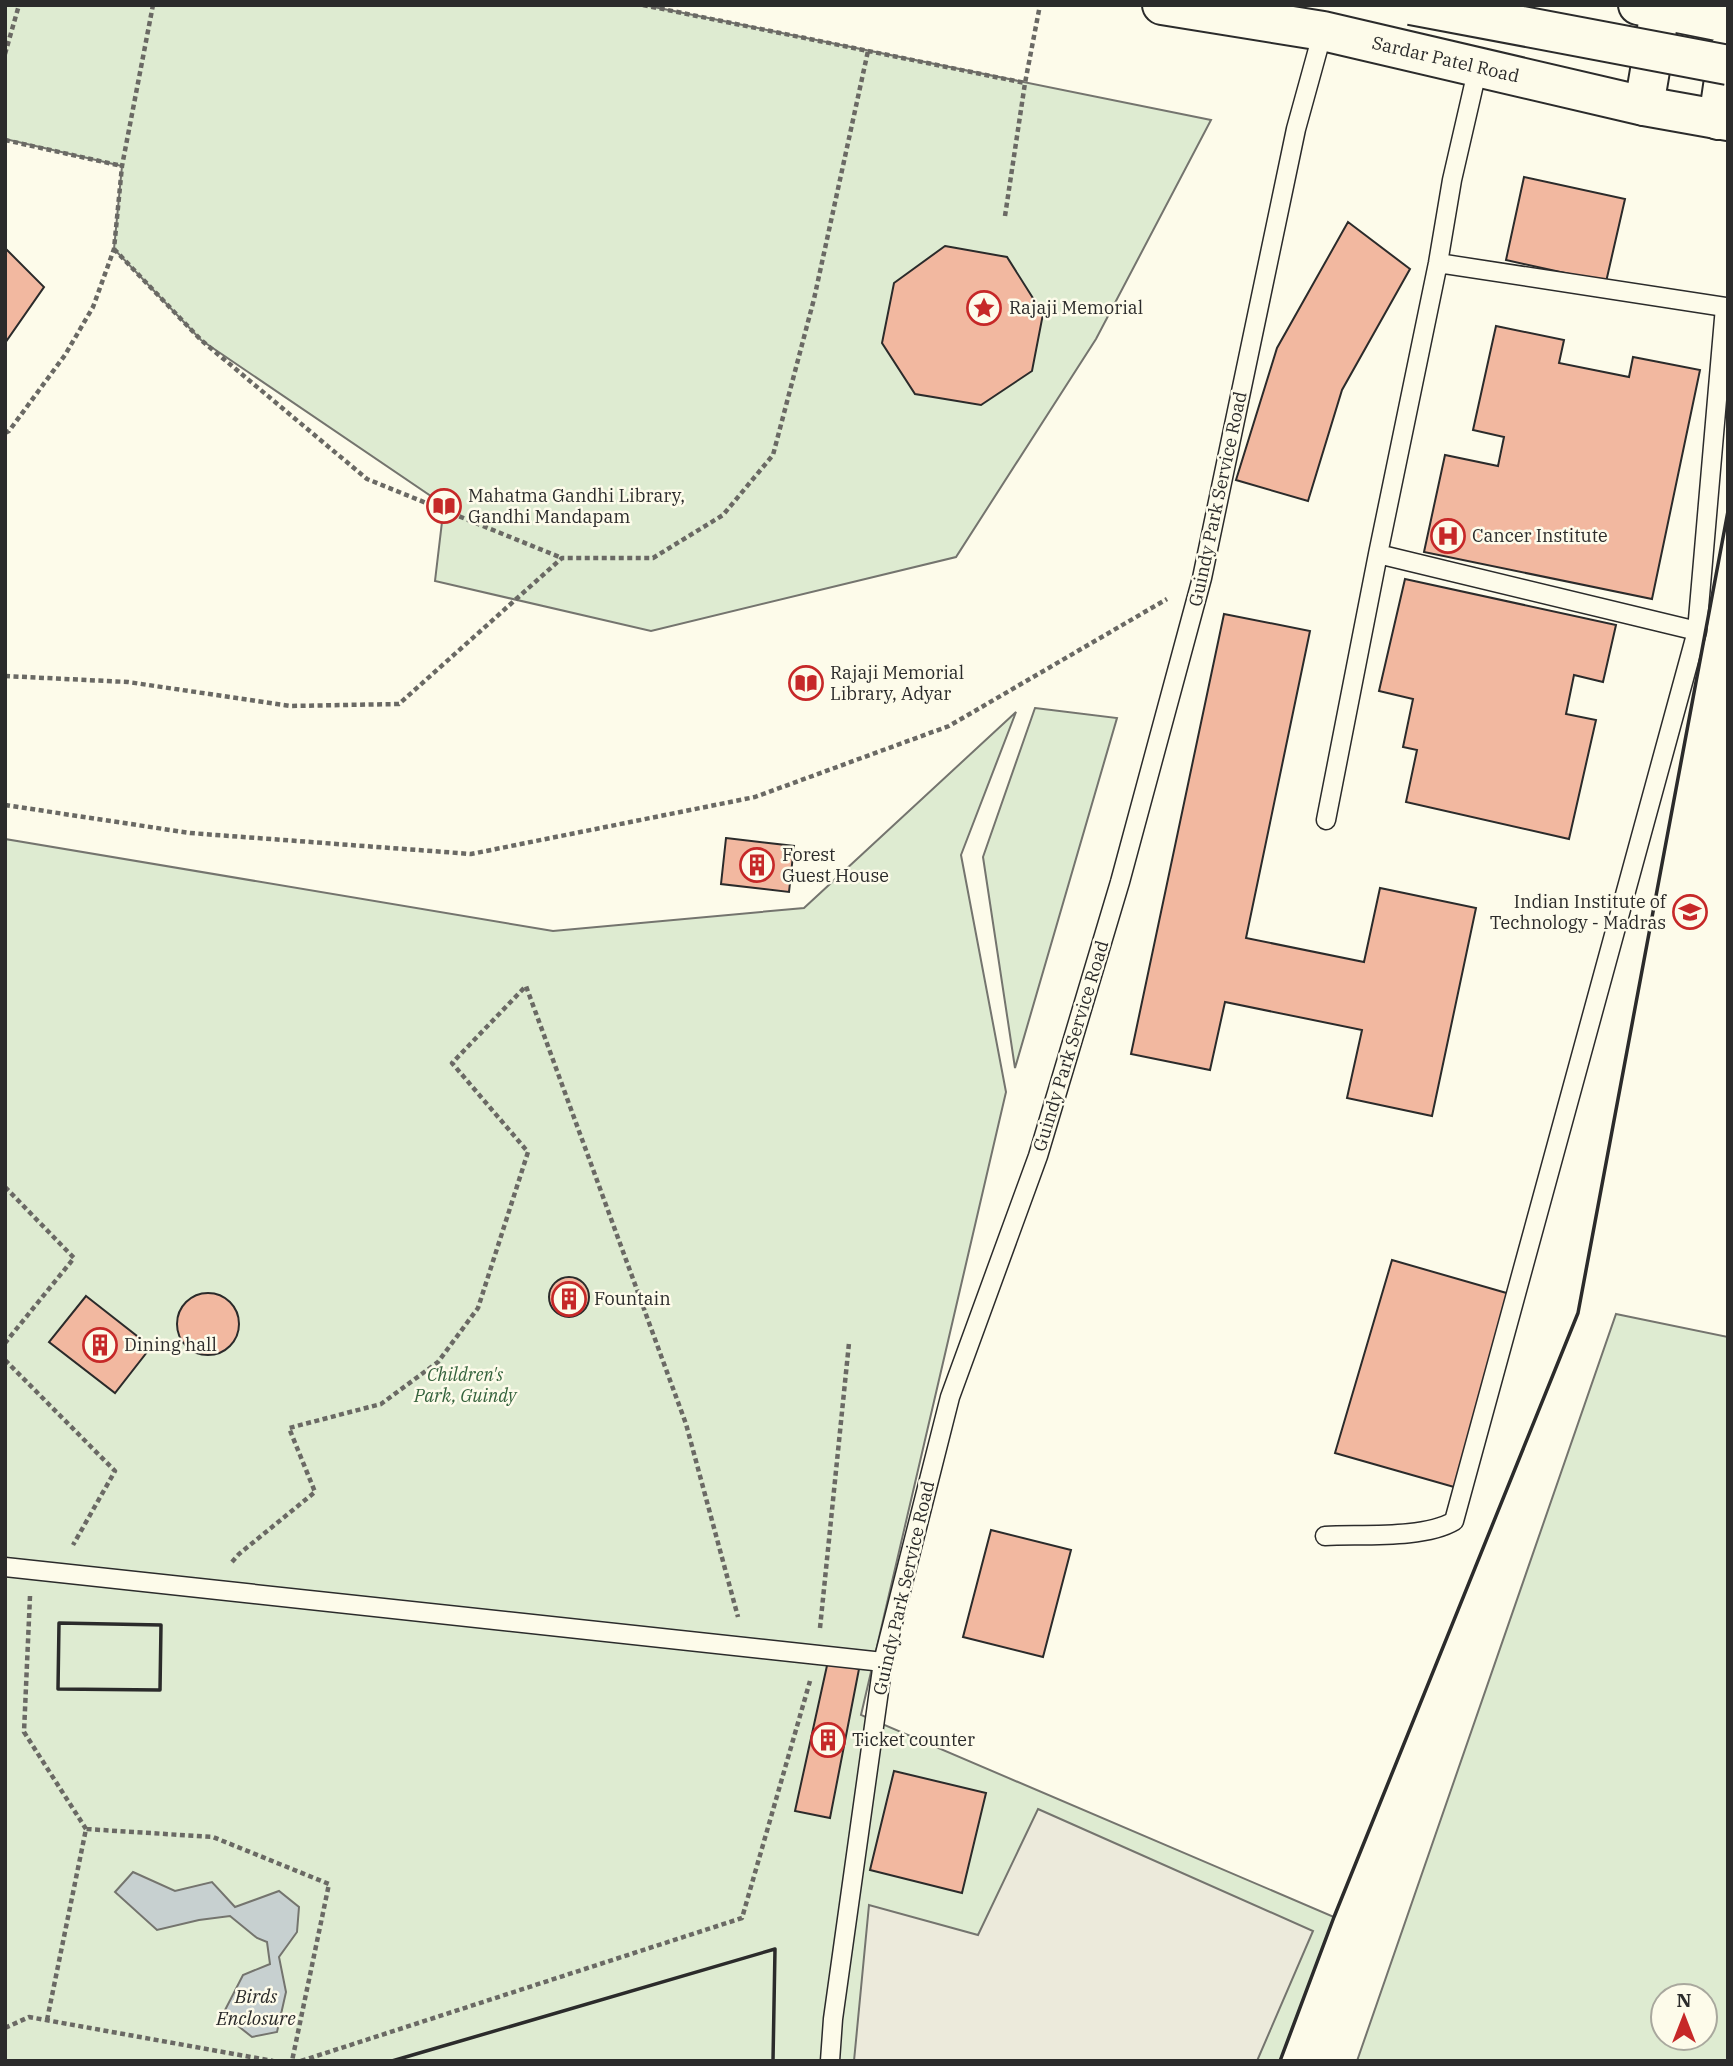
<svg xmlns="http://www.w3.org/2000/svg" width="1733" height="2066" font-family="'IBM Plex Serif',serif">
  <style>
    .green { fill: #deebd1; stroke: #74746e; stroke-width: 2; fill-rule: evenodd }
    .parking { fill: #eceadb; stroke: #74746e; stroke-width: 2 }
    .water { fill: #c7d0d0; stroke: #74746e; stroke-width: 2 }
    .building { fill: #f2b8a0; stroke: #2b2b2b; stroke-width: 2 }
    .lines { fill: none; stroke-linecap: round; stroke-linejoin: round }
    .lane-casing { stroke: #2b2b2b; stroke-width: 21 }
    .secondary-casing { stroke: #2b2b2b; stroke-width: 42 }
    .primary-casing { stroke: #2b2b2b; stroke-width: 42 }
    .path { stroke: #6a6964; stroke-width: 4.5; stroke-dasharray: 5 3.5; stroke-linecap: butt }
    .lane { stroke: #fdfbea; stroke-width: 18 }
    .secondary { stroke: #fdfbea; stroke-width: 38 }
    .primary { stroke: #fdfbea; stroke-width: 38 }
    .primary-bridge-casing { stroke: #2b2b2b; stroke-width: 42; stroke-linecap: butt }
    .primary-bridge { stroke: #fdfbea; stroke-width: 38 }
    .wall { stroke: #2b2b2b; stroke-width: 3.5 }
    .labels { text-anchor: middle; stroke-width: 5; stroke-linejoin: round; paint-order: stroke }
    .street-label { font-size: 18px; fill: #2b2b2b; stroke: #fdfbea }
    .poi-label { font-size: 18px; fill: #2b2b2b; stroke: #fdfbea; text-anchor: start }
    .park-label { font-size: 18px; font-style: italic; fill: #34623c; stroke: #fdfbea }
    .water-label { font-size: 19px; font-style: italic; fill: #2b2b2b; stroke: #fdfbea }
  </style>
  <rect width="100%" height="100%" fill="#fdfbea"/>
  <path class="green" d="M5,5h639l567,115 -115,219 -140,218 -305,74 -216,-50 9,-76 -243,-165 -87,-91 8,-83 -117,-27z
    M1035,708l82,10 -102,350 -32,-211z
    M1016,712l-55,143 45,237 -145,623 473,202 -54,144h-1275v-1222l548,92 251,-23z
    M1616,1314l112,23v724h-371zM1663,1996h42v42h-42z"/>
  <path class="parking" d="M1038,1809l275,122 -56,130h-403l15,-156 109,30z"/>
  <path class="water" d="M133,1872l42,19 37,-9 23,25 44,-16 20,16 -2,25 -18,25 7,35 -9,40 -25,5 -29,-23 20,-39 27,-11 -3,-22 -10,-4 -27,-22 -31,4 -42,10 -42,-38z"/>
  <path class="building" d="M1524,177l101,22 -19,83 -100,-22z
    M1348,222l62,47 -68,121 -34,111 -72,-21 41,-132z
    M945,246l62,11 36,57 -11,57 -51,34 -66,-11 -33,-51 12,-60z
    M5,248l39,39 -39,56z
    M1496,326l68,14 -5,23 70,14 4,-20 67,13 -48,229 -228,-47 21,-97 53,11 6,-29 -31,-7z
    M1405,579l211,46 -13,57 -29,-7 -8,39 30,6 -27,119 -163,-37 11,-52 -14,-3 10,-48 -34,-8z
    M1224,614l86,17 -64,307 118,24 16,-74 96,20 -44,208 -85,-18 15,-68 -137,-28 -15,68 -79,-16z
    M726,838l68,8 -5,46 -68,-8z
    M1392,1260l118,34 -56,193 -119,-34z
    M549 1297a20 20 0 1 1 40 0a20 20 0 1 1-40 0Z
    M177 1324a31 31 0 1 1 62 0a31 31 0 1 1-62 0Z
    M86,1296l65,51 -36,46 -66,-51z
    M991,1530l80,20 -28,107 -80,-20z
    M828,1661l31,8 -29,149 -35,-7z
    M894,1771l92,22 -24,100 -92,-23z"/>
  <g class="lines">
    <g class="lane-casing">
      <path id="lane" d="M1378,554l319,77 28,-324 -287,-44
        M1326,820l52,-266 60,-291 14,-83 26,-113
        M1325,1536c36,-2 99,3 129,-15l243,-890
        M5,1567l878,95
        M830,2061l3,-42 50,-357 67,-265 88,-241 82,-274 82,-304 94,-449 27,-98"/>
    </g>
    <g class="secondary-casing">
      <path id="secondary" d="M1644,106l17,-101
        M1718,120l10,-68"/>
    </g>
    <g class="primary-casing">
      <g id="primary">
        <path id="s1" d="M1162,5l161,26 321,75 84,15"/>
        <path d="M1638,5l90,18"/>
      </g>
    </g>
    <path class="path" d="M643,5l382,78
      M5,54l14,-49
      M5,140l117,26
      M1005,216l20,-133 15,-78
      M114,249l87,91 166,139 195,79
      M5,433l4,-2 56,-76 28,-48 21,-58 8,-83 31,-161
      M5,676l123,6 162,24 109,-2 163,-146h91l70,-43 50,-60 41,-156 54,-248
      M5,805l185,28 281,21 284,-57 194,-71 218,-127
      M5,1187l69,71 -69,85
      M5,1360l110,111 -42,74
      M232,1562l7,-8 76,-62 -26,-64 92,-24 57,-42 40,-54 50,-156 -76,-89 74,-77 160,438 52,193
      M30,1596l-6,136 62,97
      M820,1628l29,-285
      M47,2020l39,-191 127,8 116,47 -37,177
      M5,2028l24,-11 244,44
      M301,2061l441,-143 68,-237"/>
    <use href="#lane" class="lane"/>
    <use href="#secondary" class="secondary"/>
    <use href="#primary" class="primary"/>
    <g class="primary-bridge-casing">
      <path id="primary-bridge" d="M1411,5l317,60"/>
    </g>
    <use href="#primary-bridge" class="primary-bridge"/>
    <path class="wall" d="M59,1623l102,2 -1,65 -102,-1z
      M392,2061l383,-112 -2,112
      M1280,2061l54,-144 244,-604 150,-802"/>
  </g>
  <defs>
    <g id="sight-ring" transform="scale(1.75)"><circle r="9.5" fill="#fdfbea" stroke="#c62828" stroke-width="1.5"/><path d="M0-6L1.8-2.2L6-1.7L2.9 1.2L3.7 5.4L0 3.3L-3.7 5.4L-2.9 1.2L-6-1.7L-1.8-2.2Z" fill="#c62828"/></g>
    <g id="library-ring" transform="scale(1.75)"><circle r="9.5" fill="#fdfbea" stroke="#c62828" stroke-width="1.5"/><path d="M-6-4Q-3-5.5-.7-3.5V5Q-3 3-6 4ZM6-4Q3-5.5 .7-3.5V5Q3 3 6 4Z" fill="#c62828"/></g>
    <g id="hospital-ring" transform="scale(1.75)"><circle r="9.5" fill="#fdfbea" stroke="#c62828" stroke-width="1.5"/><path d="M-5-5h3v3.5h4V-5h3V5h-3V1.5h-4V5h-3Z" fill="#c62828"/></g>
    <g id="building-ring" transform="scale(1.75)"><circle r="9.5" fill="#fdfbea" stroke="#c62828" stroke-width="1.5"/><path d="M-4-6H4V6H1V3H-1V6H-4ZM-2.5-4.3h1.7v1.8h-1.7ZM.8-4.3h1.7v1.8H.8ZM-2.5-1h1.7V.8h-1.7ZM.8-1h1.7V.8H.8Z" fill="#c62828"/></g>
    <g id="university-ring" transform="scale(1.75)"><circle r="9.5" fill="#fdfbea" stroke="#c62828" stroke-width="1.5"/><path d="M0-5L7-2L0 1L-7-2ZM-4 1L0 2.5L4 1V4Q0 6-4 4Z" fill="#c62828"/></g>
  </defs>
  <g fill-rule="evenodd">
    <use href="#sight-ring" x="984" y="308"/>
    <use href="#library-ring" x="444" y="506"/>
    <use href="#hospital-ring" x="1448" y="536"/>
    <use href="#library-ring" x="806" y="683"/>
    <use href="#building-ring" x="757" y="865"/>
    <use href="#university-ring" x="1690" y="912"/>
    <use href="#building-ring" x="569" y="1299"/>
    <use href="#building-ring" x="100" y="1345"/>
    <use href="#building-ring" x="828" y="1740"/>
  </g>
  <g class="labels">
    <g class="street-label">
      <text dy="6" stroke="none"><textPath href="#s1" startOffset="289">Sardar Patel Road</textPath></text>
      <text transform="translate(1218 499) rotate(-78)" y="6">Guindy Park Service Road</text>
      <text transform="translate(1071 1046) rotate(-73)" y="6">Guindy Park Service Road</text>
      <text transform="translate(904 1588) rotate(-77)" y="6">Guindy Park Service Road</text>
    </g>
    <g class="poi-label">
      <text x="1009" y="314">Rajaji Memorial</text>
      <text x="468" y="502">Mahatma Gandhi Library,<tspan x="468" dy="21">Gandhi Mandapam</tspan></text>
      <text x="1472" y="542">Cancer Institute</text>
      <text x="830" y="679">Rajaji Memorial<tspan x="830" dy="21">Library, Adyar</tspan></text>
      <text x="782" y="861">Forest<tspan x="782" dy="21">Guest House</tspan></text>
      <text x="1666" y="908" text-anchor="end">Indian Institute of<tspan x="1666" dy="21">Technology - Madras</tspan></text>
      <text x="594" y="1305">Fountain</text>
      <text x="124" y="1351">Dining hall</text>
      <text x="852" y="1746">Ticket counter</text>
    </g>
    <g class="park-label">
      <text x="465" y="1381">Children's<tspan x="465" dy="21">Park, Guindy</tspan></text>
    </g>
    <g class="water-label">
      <text x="256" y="2003">Birds<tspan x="256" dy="22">Enclosure</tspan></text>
    </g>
  </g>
  <rect width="1733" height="2066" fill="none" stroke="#2b2b2b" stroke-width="14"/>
  <g transform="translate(1684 2017)"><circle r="33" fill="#fdfbea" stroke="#a9a89e" stroke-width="2"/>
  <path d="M0-5L12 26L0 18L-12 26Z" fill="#c62828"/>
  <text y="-10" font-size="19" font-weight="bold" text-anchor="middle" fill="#2b2b2b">N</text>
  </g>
</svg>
